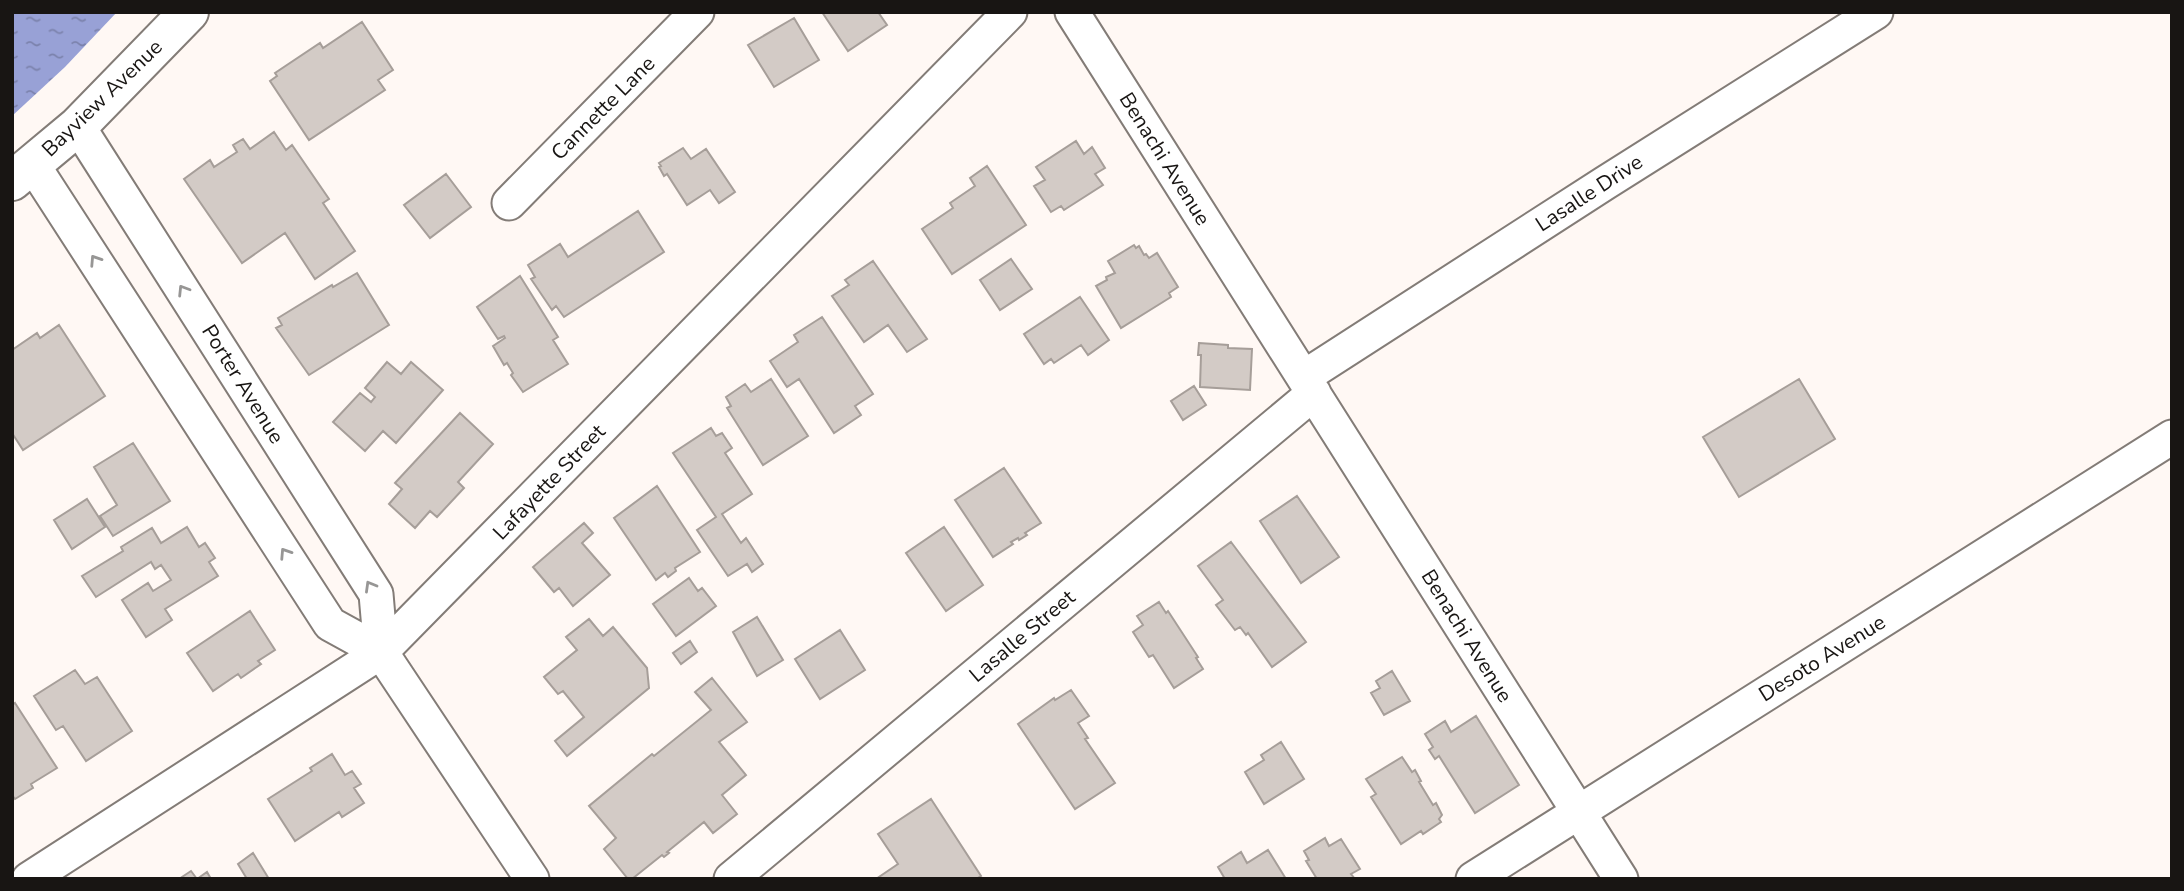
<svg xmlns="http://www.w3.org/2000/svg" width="2184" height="891" font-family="'Nunito Sans',sans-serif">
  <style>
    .water { fill: url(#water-ripples) }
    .building { fill: #d3cbc6; stroke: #a69e99; stroke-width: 2 }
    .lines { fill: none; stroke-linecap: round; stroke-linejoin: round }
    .minor-casing { stroke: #837c77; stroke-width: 37 }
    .tertiary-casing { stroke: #837c77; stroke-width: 42 }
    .minor { stroke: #fff; stroke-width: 33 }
    .tertiary { stroke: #fff; stroke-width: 38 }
    .oneway { stroke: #979695 }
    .labels { text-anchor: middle; stroke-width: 6; stroke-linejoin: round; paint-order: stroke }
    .street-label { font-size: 21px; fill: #181513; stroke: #fff }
  </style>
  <defs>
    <pattern id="water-ripples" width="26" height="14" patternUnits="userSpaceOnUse" patternTransform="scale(1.75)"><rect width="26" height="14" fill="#98a1d6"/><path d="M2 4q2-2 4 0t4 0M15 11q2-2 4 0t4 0" fill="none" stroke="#7b82ac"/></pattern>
  </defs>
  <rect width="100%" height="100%" fill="#fff8f4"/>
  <path class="water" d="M12,12h105l-52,55 -53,49z"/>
  <path class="building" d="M822,12h56l9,13 -39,26z
    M794,18l25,42 -45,27 -26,-42z
    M362,22l31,48 -15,10 7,10 -76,50 -39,-59 7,-5 -2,-3 45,-30 3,5z
    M274,132l12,18 6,-5 37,54 -6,4 32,48 -40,28 -30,-46 -43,30 -58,-84 26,-19 4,7 23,-15 -4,-7 10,-6 7,10z
    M1076,141l8,13 8,-7 13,21 -10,6 8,11 -39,25 -3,-4 -10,6 -17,-26 11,-6 -9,-13z
    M683,148l8,11 15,-10 29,43 -16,11 -9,-13 -23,15 -20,-31 -3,2 -5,-9 2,-1 -2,-3z
    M987,166l39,59 -74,49 -30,-45 31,-21 -3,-5 25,-17 -5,-8z
    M446,174l25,33 -41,31 -26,-33z
    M638,211l26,41 -100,65 -8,-11 -4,4 -21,-31 4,-2 -7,-12 32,-21 8,13z
    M1134,245l2,3 3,-2 5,9 2,-1 3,4 8,-5 21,34 -9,6 2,4 -50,31 -25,-42 11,-6 -1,-3 9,-4 -7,-12z
    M1011,259l21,30 -32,21 -20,-30z
    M873,261l54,78 -20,13 -19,-27 -24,17 -32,-46 17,-11 -4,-5z
    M357,273l32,52 -80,50 -33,-47 6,-3 -4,-7 54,-33 1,2z
    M520,276l38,61 -5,3 15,24 -45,28 -12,-17 2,-2 -6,-10 -3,2 -11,-19 12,-8 -1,-2 -6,3 -21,-32z
    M1080,297l29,43 -21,15 -7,-10 -27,18 -3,-4 -7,5 -20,-30z
    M822,317l51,77 -18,12 6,9 -27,18 -35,-54 -12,8 -17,-26 28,-19 -4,-7z
    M59,325l46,71 -82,54 -11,-17v-83l25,-17 3,5z
    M1199,343l29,2v3l24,1 -2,41 -50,-3 1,-32h-3z
    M387,362l14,12 10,-12 32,28 -47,53 -13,-12 -18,20 -32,-29 27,-29 11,9 4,-5 -10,-9z
    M771,379l37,57 -45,29 -36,-57 4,-2 -5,-9 19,-13 6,8z
    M1799,379l36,60 -96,58 -36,-60z
    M1194,386l12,19 -23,15 -12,-19z
    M460,413l33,31 -35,38 6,6 -27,29 -7,-6 -15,17 -26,-24 13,-15 -7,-6z
    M711,428l5,8 6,-3 10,15 -7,5 27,41 -30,20 19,29 5,-5 17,26 -11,8 -5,-8 -19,12 -31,-46 19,-13 -43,-64z
    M133,443l37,58 -57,35 -13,-20 17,-11 -23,-38z
    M1004,468l37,55 -16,10 2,2 -8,5 -1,-2 -7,4 2,2 -20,13 -38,-57z
    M657,486l43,66 -25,16 1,3 -8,6 -3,-4 -9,7 -42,-62z
    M1297,496l42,61 -38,26 -41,-62z
    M87,499l18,28 -33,22 -18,-29z
    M584,523l9,10 -11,10 28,32 -37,31 -14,-18 -5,4 -21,-25z
    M187,527l12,20 6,-4 10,15 -6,4 9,14 -53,33 7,11 -26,17 -24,-37 26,-17 5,8 18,-11 -10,-15 -6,4 -4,-7 -55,35 -14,-21 41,-25 -2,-4 31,-19 9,15z
    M944,527l39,58 -37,26 -40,-58z
    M1231,542l75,100 -34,25 -24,-34 -2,2 -6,-8 -5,3 -19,-25 7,-5 -25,-34z
    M689,578l9,13 4,-3 14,18 -40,30 -23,-32z
    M1159,602l7,11 2,-2 30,46 -2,1 7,11 -29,19 -21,-33 -4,2 -16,-25 10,-7 -6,-9z
    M250,611l25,39 -17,11 3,3 -20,14 -3,-4 -25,17 -26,-38z
    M757,617l26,43 -26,16 -24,-44z
    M589,619l14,17 10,-9 34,41 2,20 -82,68 -12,-15 29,-24 -21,-26 -5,3 -14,-17 33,-27 -11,-13z
    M840,630l25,40 -45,29 -25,-40z
    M690,641l7,11 -16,12 -8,-11z
    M75,670l10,14 12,-7 35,54 -46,30 -23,-35 -7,4 -22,-34z
    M1392,671l18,30 -26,14 -13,-22 9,-5 -4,-7z
    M712,678l35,44 -28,20 27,33 -24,20 15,19 -24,19 -9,-11 -37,30 2,1 -5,4 -2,-2 -30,24h-4l-24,-30 12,-11 -27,-32 63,-52 2,2 57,-46 -16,-18z
    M1071,690l18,26 -11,7 10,15 -3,1 30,44 -40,26 -57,-85 36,-26 1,2z
    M15,703l42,65 -26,16 2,4 -18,11 -3,-4v-90z
    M1476,716l43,69 -44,28 -36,-57 -4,3 -6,-9 4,-3 -8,-13 20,-13 6,11z
    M1281,742l23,37 -40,25 -19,-32 19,-12 -3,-5z
    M332,754l13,21 7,-4 9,13 -7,4 10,15 -22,14 -3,-5 -44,29 -27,-42 44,-28 -2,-3z
    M1402,757l10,15 3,-2 6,11 -2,1 14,23 3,-2 6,12 -3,4 2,3 -18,12 -2,-3 -20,13 -30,-47 5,-3 -10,-15z
    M931,799l50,77 -5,3h-100l22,-15 -20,-30z
    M1325,838l4,8 12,-7 19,30 -9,5 4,5h-38l-11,-18 3,-1 -5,-9z
    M1268,850l18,29h-61l-7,-12 23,-15 6,11z
    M253,853l16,26h-22l-9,-15z
    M191,871l6,8 10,-7 4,7h-32z"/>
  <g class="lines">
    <g class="minor-casing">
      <path id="minor" d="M1072,12l549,867
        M78,126l298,468 5,58
        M33,165l297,459 51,28 151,227
        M509,203l188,-191
        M1304,377l301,-194 271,-171
        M29,879l352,-227 629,-640
        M731,879l583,-486
        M1473,879l699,-442"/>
    </g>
    <g class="tertiary-casing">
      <path id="tertiary" d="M12,181l66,-55 111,-114"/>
    </g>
    <use href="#minor" class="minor"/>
    <use href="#tertiary" class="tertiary"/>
  </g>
  <defs><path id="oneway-chevron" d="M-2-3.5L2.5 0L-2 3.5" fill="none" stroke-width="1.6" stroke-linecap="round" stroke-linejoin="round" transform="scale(1.75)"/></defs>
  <g class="oneway">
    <use href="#oneway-chevron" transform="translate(95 260) rotate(-123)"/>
    <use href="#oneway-chevron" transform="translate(183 290) rotate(-122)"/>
    <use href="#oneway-chevron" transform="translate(285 553) rotate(-123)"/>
    <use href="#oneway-chevron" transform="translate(370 586) rotate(-120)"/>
  </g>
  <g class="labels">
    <g class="street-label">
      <text transform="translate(102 98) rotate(-44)" y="7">Bayview Avenue</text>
      <text transform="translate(603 108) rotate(-45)" y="7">Cannette Lane</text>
      <text transform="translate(1165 159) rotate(58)" y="7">Benachi Avenue</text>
      <text transform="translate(1589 193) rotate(-33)" y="7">Lasalle Drive</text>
      <text transform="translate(243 384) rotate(58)" y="7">Porter Avenue</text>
      <text transform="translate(549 482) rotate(-46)" y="7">Lafayette Street</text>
      <text transform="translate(1022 636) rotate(-40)" y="7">Lasalle Street</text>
      <text transform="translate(1467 636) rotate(58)" y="7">Benachi Avenue</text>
      <text transform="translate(1822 658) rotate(-32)" y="7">Desoto Avenue</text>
    </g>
  </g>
  <rect width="2184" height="891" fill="none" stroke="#181513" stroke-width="28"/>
</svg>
